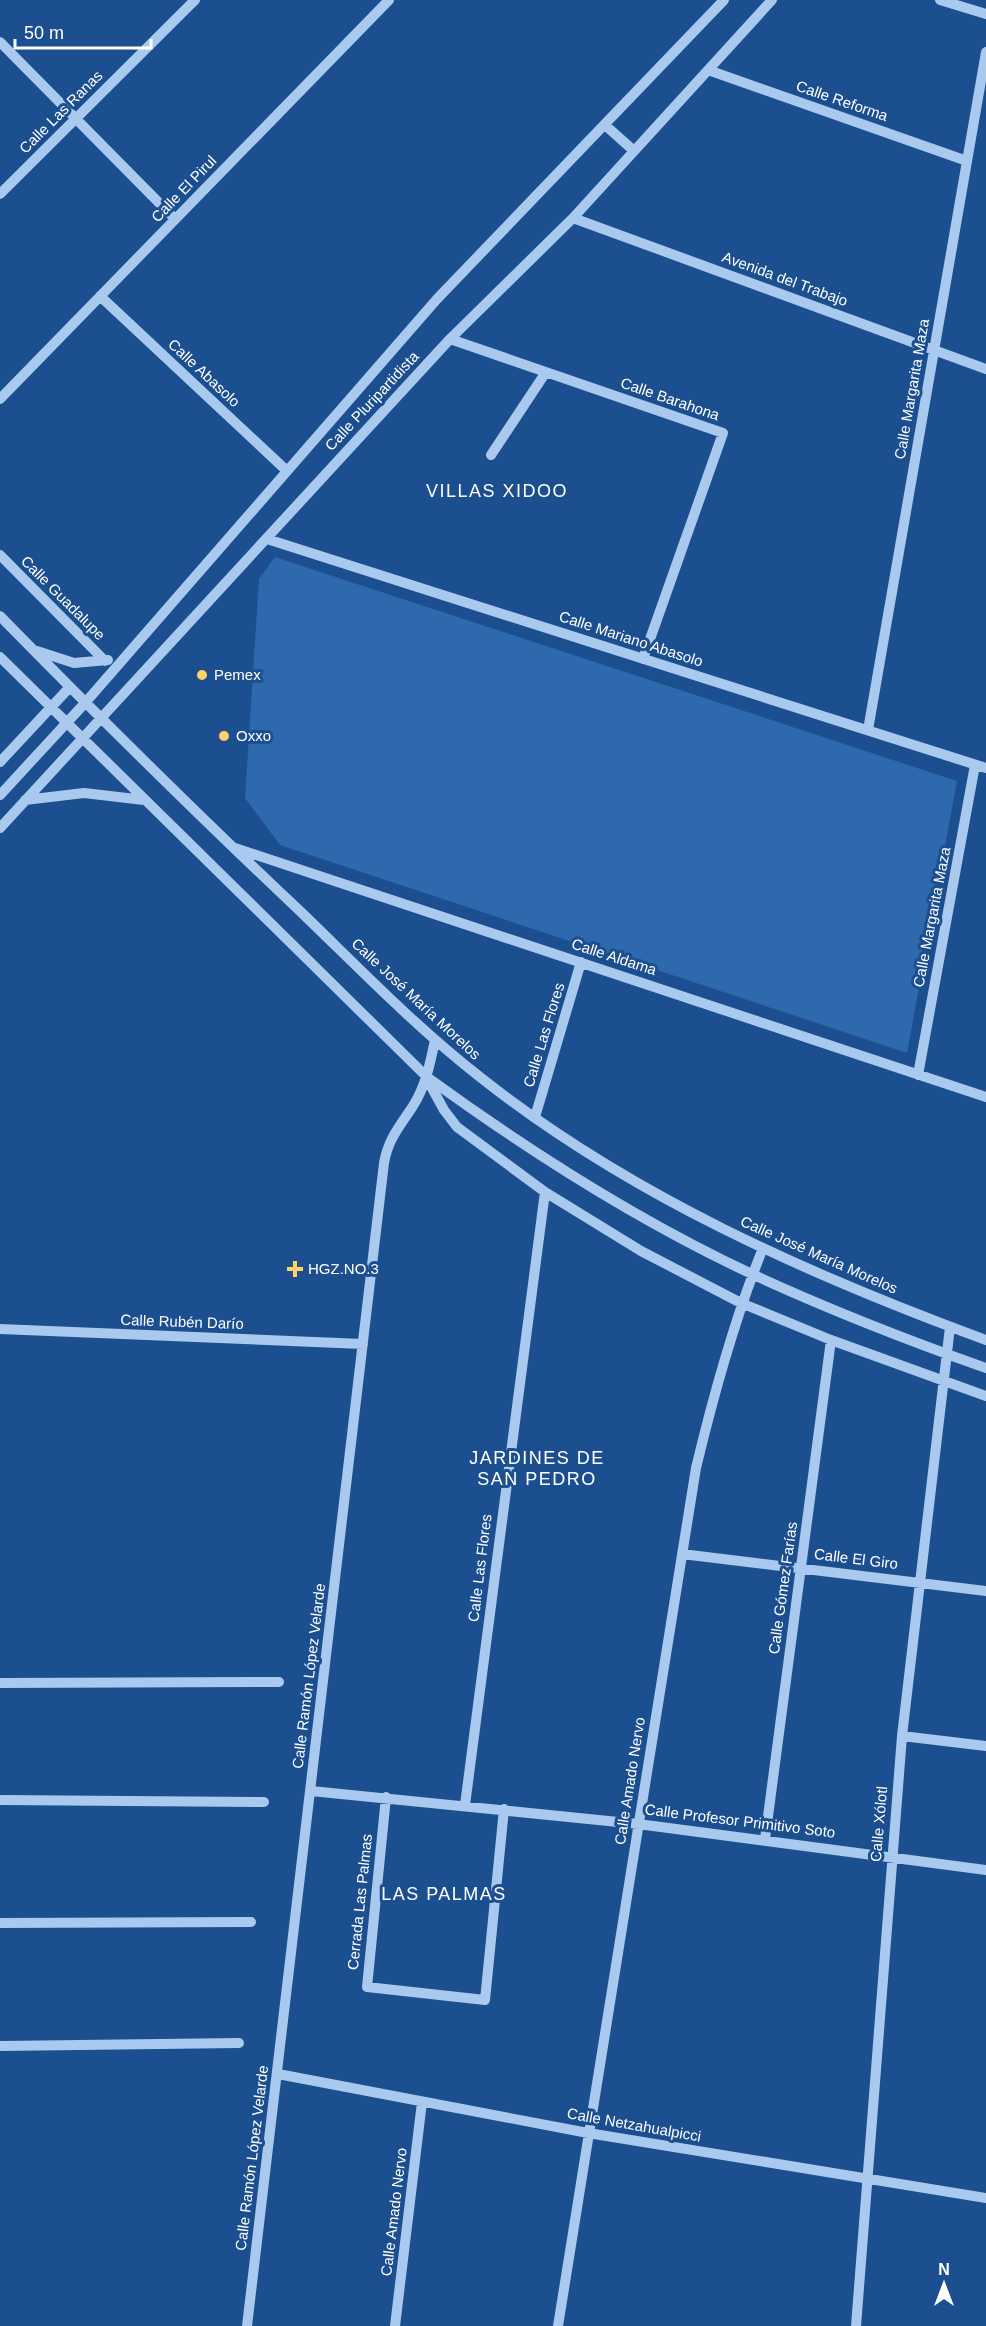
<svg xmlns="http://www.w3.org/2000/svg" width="986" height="2326" font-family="Helvetica,sans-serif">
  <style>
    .green { fill: #2e69ad }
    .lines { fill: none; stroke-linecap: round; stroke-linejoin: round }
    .minor { stroke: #a9c9ee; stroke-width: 10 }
    .poi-dot { fill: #ffd166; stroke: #1b4f8f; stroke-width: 2 }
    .labels { text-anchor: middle; stroke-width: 6; stroke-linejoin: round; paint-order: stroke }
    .street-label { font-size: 15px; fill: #fff; stroke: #1b4f8f }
    .poi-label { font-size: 15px; fill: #fff; stroke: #1b4f8f; text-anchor: start }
    .quarter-label { font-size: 18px; letter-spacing: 1.5px; fill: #fff; stroke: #1b4f8f }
  </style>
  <rect width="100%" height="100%" fill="#1b4f8f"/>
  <path class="green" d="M275,557l682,224 -50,272 -627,-208 -35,-47 14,-219z"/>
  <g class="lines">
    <path class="minor" d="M940,0l46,14
      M0,42l175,177
      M708,70l259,91
      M605,125l28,25
      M0,194l195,-194
      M573,218l413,151
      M100,296l187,175
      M450,339l273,94 -80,226
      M0,399l389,-399
      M491,455l55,-83
      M267,539l719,229
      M0,555l105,106
      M0,616c99,101 199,200 302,297 58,56 114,114 178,164 149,118 329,198 506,263
      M37,651l37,12 34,-3
      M0,657l427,420c103,75 211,144 327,198 76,35 153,65 232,93
      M868,730l118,-678
      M0,762l69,-74
      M0,795l85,-92 352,-404 287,-299
      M25,800l59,-7 60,7
      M0,828l450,-489 123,-121 199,-218
      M235,848l751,249
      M918,1075l57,-310
      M427,1079l17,31 13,17 88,65 96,59 100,52 90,37 155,56
      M535,1117l46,-155
      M0,1329l363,15
      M682,1554l304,37
      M0,1683l279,-1
      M902,1736l84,10
      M311,1791l327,33 348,46
      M386,1797l-19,190 118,13 19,-191
      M0,1800l264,2
      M465,1805l80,-613
      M765,1839l66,-499
      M0,1923l251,-1
      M0,2046l239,-3
      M278,2074l310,59 398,65
      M247,2326l137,-1163c4,-24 16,-37 29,-57 13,-21 17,-42 22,-66
      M395,2326l27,-224
      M558,2326l138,-858c18,-75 38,-148 67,-220
      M856,2326l46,-590 48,-409"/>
  </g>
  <g class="poi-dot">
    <circle cx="202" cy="675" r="6"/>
    <circle cx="224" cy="736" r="6"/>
    <path d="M292 1260h6v6h6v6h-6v6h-6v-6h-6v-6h6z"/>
  </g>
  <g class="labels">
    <g class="street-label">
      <text transform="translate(842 101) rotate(19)" y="5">Calle Reforma</text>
      <text transform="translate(61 112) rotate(-45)" y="5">Calle Las Ranas</text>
      <text transform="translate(184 189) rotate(-46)" y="5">Calle El Pirul</text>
      <text transform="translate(785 279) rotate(20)" y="5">Avenida del Trabajo</text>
      <text transform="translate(204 373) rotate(43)" y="5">Calle Abasolo</text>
      <text transform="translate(912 389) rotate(-80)" y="5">Calle Margarita Maza</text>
      <text transform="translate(670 399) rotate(19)" y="5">Calle Barahona</text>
      <text transform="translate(372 401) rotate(-47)" y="5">Calle Pluripartidista</text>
      <text transform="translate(63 598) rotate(45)" y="5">Calle Guadalupe</text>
      <text transform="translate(631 639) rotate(18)" y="5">Calle Mariano Abasolo</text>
      <text transform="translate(932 917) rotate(-79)" y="5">Calle Margarita Maza</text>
      <text transform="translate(614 957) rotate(18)" y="5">Calle Aldama</text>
      <text transform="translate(416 999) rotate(43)" y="5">Calle José María Morelos</text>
      <text transform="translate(544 1035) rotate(-73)" y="5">Calle Las Flores</text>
      <text transform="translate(819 1255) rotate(24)" y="5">Calle José María Morelos</text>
      <text transform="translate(182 1322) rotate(2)" y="5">Calle Rubén Darío</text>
      <text transform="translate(856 1559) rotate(7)" y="5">Calle El Giro</text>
      <text transform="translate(480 1568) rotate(-83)" y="5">Calle Las Flores</text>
      <text transform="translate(783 1588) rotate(-82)" y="5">Calle Gómez Farías</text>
      <text transform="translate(309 1676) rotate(-83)" y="5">Calle Ramón López Velarde</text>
      <text transform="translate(630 1781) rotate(-81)" y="5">Calle Amado Nervo</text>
      <text transform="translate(740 1821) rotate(7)" y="5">Calle Profesor Primitivo Soto</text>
      <text transform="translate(879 1824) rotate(-85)" y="5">Calle Xólotl</text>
      <text transform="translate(360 1902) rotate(-84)" y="5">Cerrada Las Palmas</text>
      <text transform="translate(634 2125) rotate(10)" y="5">Calle Netzahualpicci</text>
      <text transform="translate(252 2158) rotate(-83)" y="5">Calle Ramón López Velarde</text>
      <text transform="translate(394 2212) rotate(-83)" y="5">Calle Amado Nervo</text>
    </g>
    <g class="poi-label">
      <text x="214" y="680">Pemex</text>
      <text x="236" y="741">Oxxo</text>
      <text x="308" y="1274">HGZ.NO.3</text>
    </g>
    <g class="quarter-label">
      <text x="497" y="497">VILLAS XIDOO</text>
      <text x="537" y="1464">JARDINES DE<tspan x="537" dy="21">SAN PEDRO</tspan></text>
      <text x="444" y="1900">LAS PALMAS</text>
    </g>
  </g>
  <g transform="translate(944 2284)" stroke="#1b4f8f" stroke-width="4.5" paint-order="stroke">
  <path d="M0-4.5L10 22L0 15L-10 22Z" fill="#ffffff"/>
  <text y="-9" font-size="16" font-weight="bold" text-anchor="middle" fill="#ffffff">N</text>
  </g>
  <path d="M15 39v9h136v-9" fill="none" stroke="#ffffff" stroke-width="3"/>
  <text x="24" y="39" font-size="18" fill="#ffffff" stroke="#1b4f8f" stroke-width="4.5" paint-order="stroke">50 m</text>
</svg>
